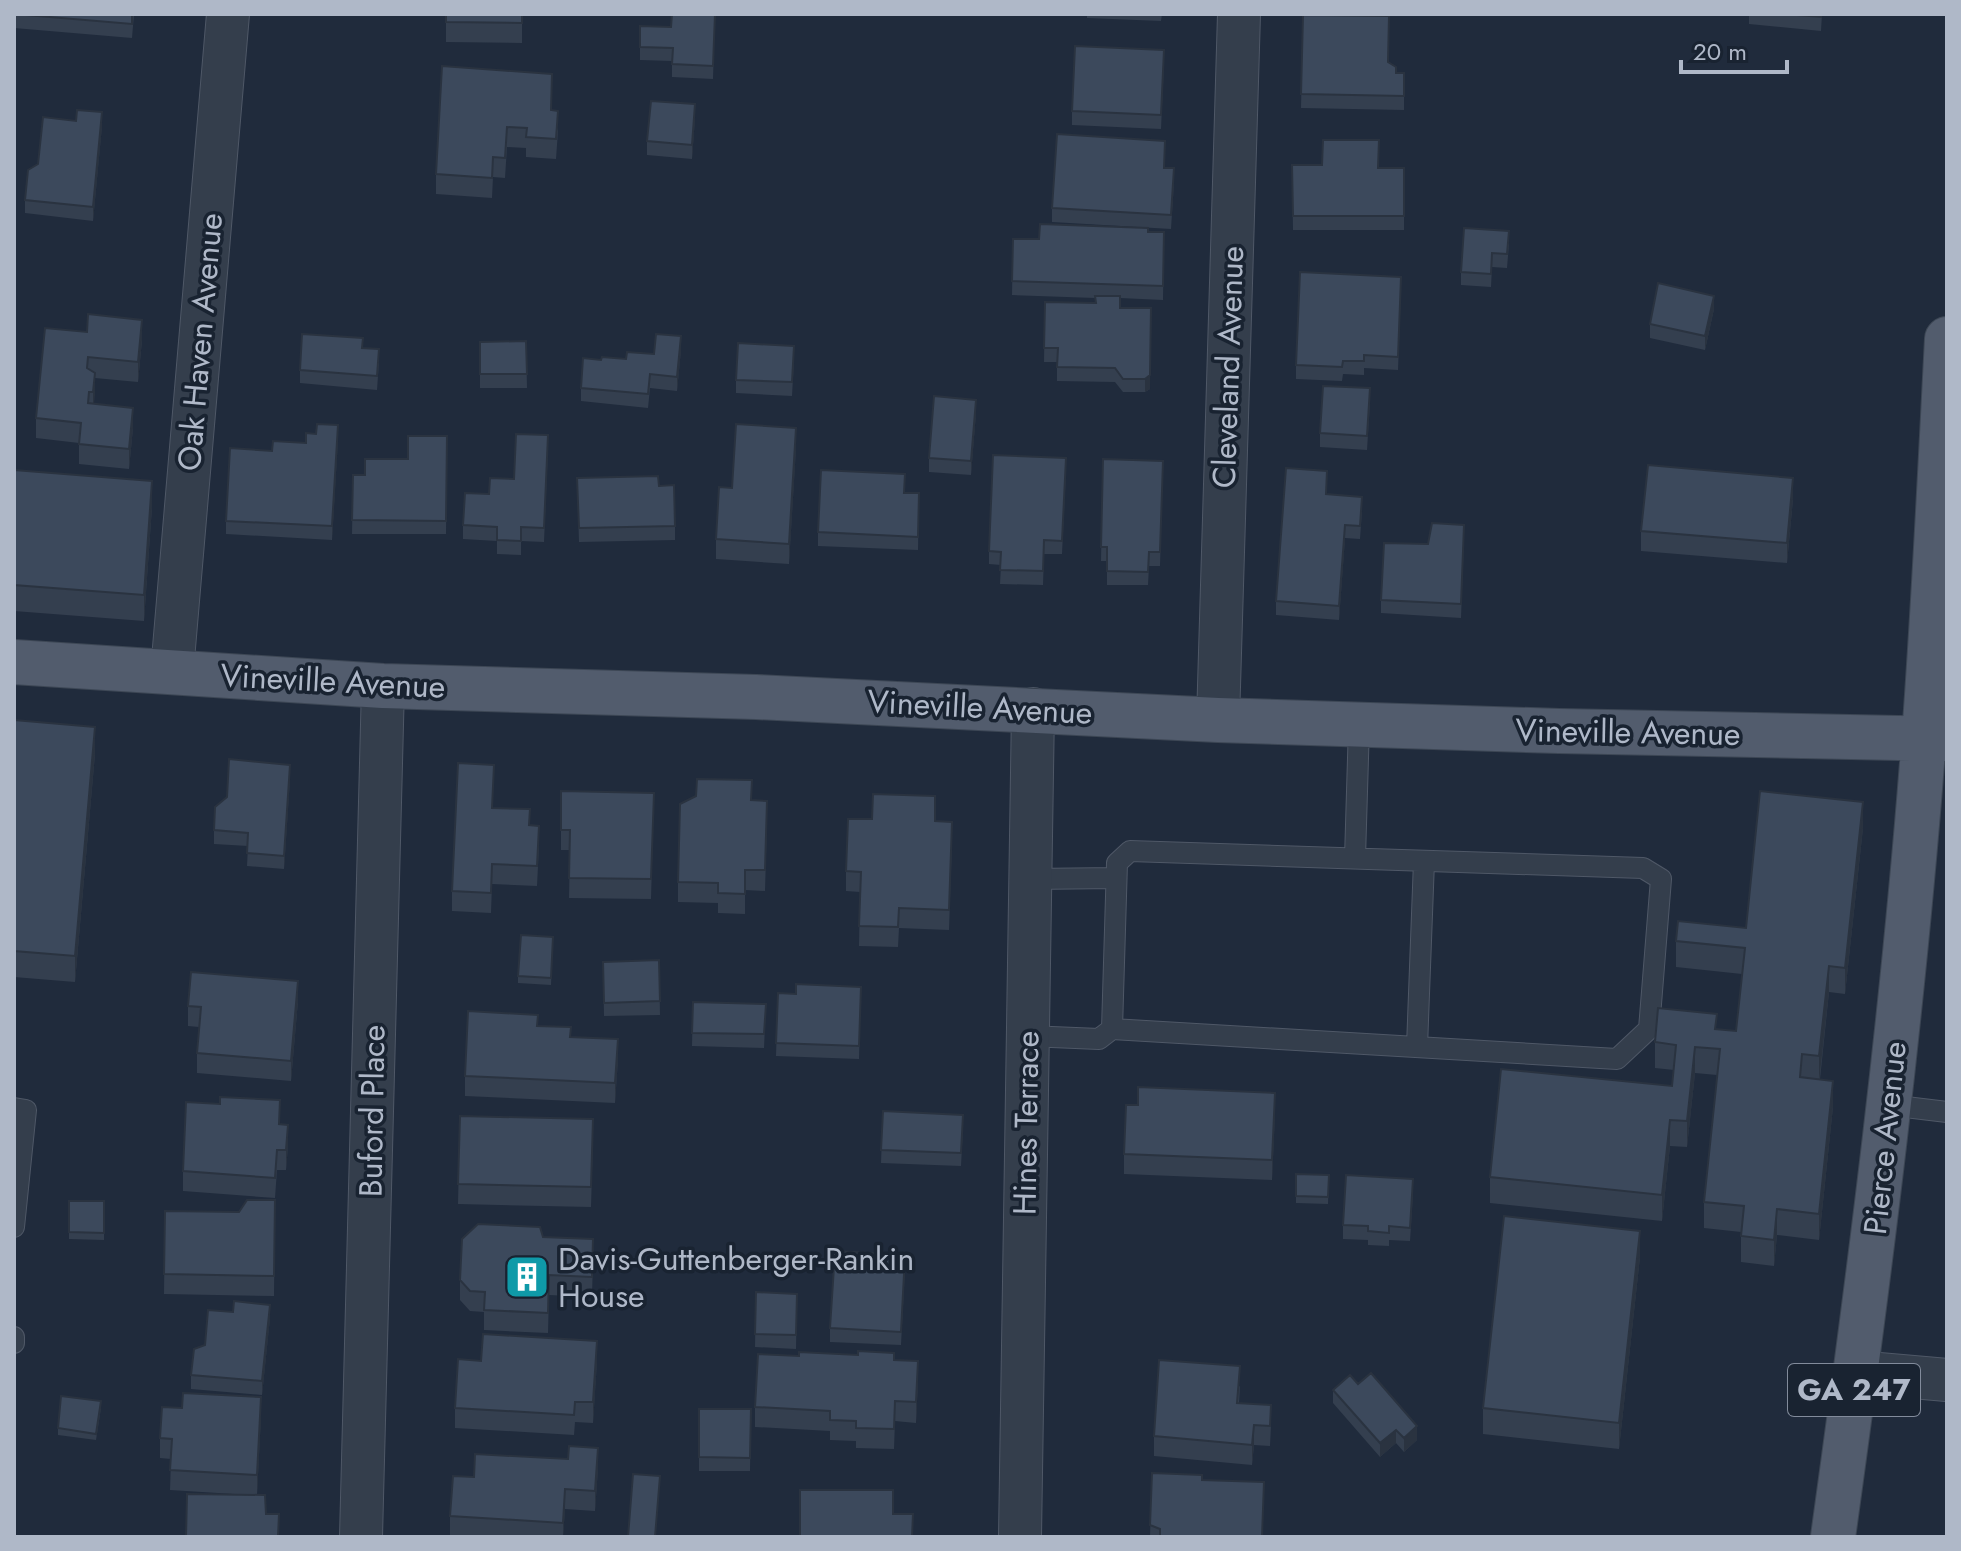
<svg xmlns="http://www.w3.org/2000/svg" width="1961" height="1551" font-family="Jost,sans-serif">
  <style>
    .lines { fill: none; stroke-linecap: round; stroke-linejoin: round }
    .service-casing { stroke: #4f5867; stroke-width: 22 }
    .minor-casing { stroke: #4f5867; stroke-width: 44 }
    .primary-casing { stroke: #3d4755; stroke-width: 46 }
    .service { stroke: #343e4c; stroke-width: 20 }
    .minor { stroke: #343e4c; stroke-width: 42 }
    .primary { stroke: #525c6d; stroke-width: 44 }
    .wall { fill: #343f4f }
    .shaded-wall { fill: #2a3340 }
    .building { fill: #3c495c; stroke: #2a3340; stroke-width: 2 }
    .labels { text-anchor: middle; stroke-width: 7; stroke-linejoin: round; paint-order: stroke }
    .shield { fill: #192331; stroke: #828b9b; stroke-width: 2 }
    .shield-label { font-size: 30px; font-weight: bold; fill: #afb8c8 }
    .street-label { font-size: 32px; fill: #afb8c8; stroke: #192331 }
    .poi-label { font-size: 32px; fill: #afb8c8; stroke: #192331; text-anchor: start }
  </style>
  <rect width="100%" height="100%" fill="#202b3c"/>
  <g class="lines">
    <g class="service-casing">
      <path id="service" d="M1355,858l4,-133
        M1030,879l86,-1
        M1028,1036l71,3 13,-10 505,30 32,-30 12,-150 -18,-11 -513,-17 -13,12 -5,166
        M1417,1047l7,-186
        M1889,1105l58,7
        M14,1108l12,2 -12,117
        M14,1337v6"/>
    </g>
    <g class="minor-casing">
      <path id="minor" d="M172,671l56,-657
        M1218,720l21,-706
        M1856,1372l91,8
        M361,1537l22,-851
        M1020,1537l13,-828"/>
    </g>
    <g class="primary-casing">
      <path id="primary" d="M14,662l369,24 373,11 462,23 341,11 388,8
        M1833,1537c37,-266 71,-532 91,-800 10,-132 16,-265 23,-398"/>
    </g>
    <use href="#service" class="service"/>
    <use href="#minor" class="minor"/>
    <use href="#primary" class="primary"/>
  </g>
  <path class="wall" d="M14,14h120l-2,24 -118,-10z
    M438,14h84v29l-76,-1v-27z
    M715,14l-2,65 -41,-2v-16l-32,-1v-34l31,1z
    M1087,14h75l-1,7 -74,-3z
    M1749,14h73l-1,17 -72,-7z
    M1303,15l86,48 7,10h8v37l-103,-2z
    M1164,63l-3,66 -89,-4v-14z
    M552,94v16l6,21 -2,28 -30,-2v-9l-19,-1 -2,31 -12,-1 -1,21 -56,-4v-20z
    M695,118l-3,41 -45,-4v-14z
    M102,126l-9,95 -68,-8v-13l13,-36z
    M1292,165h30l57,3h25v62h-111z
    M1165,168l9,14 -3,47 -119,-7v-14z
    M1148,232h16l-1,68 -43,-2v10l30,81 -5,3h-22l-8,-10 -58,-1v-19h-13l1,-60 50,1v-5l-83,-3 1,-56h26z
    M1509,244l-2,24 -15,-1 -1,20 -30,-2v-13z
    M1401,290l-3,80 -34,-2v7l-21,-1 -1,7 -46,-2v-14z
    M1714,309l-9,41 -55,-12v-14z
    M45,328l97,12 -4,42 -43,-4 -1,26 39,24 -4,41 -50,-5v-21l-43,-5v-20z
    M526,341l1,47h-47v-46z
    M363,348l16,14 -2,28 -77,-7v-13z
    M681,350l-4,41 -27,-3 -2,20 -67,-7v-13l20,-28 25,-1z
    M794,360l-2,36 -56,-3v-13z
    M1370,402l-3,48 -47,-3v-14z
    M976,413l-5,62 -42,-3v-14z
    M447,436l-1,98h-94l1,-59h12l43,-16z
    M338,439l-6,101 -106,-6v-13l46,-70 34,-8z
    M796,448l-7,116 -73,-5v-20l16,-51z
    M548,449l-4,93 -23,-1v14l-24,-1v-13l-34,-2v-14l26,-31 25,-15z
    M1103,459l60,2 -3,105h-11l-1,19h-41v-24h-6z
    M14,470l138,37 -8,114 -130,-10z
    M1066,471l-4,83h-18l-1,31 -43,-1 1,-19 -12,-1v-13z
    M577,478l82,8 16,40v14l-96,2z
    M905,493h14l-1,57 -100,-4v-14z
    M1326,494l36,16 -2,29 -15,-1 -6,82 -63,-5v-14z
    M1793,499l-6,64 -146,-12v-20z
    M1464,539l-3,79 -80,-5v-13l47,-56z
    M14,720l81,34 -20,228 -61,-5z
    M290,779l-6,90 -37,-3 1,-20 -34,-2v-14z
    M561,791l93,2 -3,106 -82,-1 1,-48h-9z
    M752,800l15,21 -2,70 -20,-1v24l-27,-1v-10l-40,-1v-20z
    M493,808l37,18 9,20 -2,40 -45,-2 -1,29 -39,-2v-20z
    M935,821l17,21 -3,88 -50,-2 -1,19 -39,-1 1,-54 -14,-1v-20z
    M1863,828l-18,166 -16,-2 -9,87 13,28 -14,133 -42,-5 -3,31 -33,-4v-30l-37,-4v-26l13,-127 -22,-2 -8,74 -17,-1 -8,75 -172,-18v-26l182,-91 2,-16 -19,-2v-26l62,-13 19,2 6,-57 -66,-7v-26l70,-13z
    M553,937l-2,48 -33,-2v-7z
    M659,960l1,55 -56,1 -1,-54z
    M861,987l-2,72 -83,-3 2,-63 18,1z
    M298,1001l-7,80 -94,-8v-20l2,-26 -11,-1v-20z
    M693,1002l73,2 -2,44 -72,-2z
    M538,1026l33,11 47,22 -3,44 -150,-7v-20z
    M883,1111l80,17 -2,38 -80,-3z
    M1275,1113l-3,67 -148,-6v-20z
    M460,1116l133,23 -2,68 -133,-3z
    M280,1124l8,21 -2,25h-9l-2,28 -92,-7v-20z
    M1296,1174l33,1 -1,29 -32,-1z
    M1413,1193l-3,48 -21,-1v6l-21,-1v-5l-25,-1v-14z
    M275,1200l-1,96 -110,-2 1,-83 74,1z
    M69,1201h35v39l-35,-1z
    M543,1237l50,22 -1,38 -43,-2 -1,38 -64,-3v-18l-14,-1 -10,-11v-20z
    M1640,1257l-21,192 -136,-15v-26z
    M905,1269l-4,76 -71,-3v-14z
    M756,1292l41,2 -1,55 -41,-2z
    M270,1318l-8,77 -71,-6v-14z
    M894,1360l24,21 -2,42 -21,-2 -1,28 -38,-1v-7l-26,-1v-9l-75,-4v-20z
    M481,1361h116l-4,62 -18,-1 -1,13 -119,-7v-20z
    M1358,1384l59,56 -13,12 -8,-9 -16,14 -47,-54v-13z
    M1240,1386l-1,17 32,22 -1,21 -16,-1 -2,20 -98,-9v-20z
    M101,1408l-5,32 -38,-5v-7z
    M699,1409h52l-1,62h-51z
    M261,1417l-4,78 22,42 -29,-42 -80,-5 1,-31 -11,-1v-20z
    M568,1459l30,9 -3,43 -30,-2 -2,28h-113v-21l24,-39z
    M1152,1473l50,7 61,57h-113z"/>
  <path class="shaded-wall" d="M695,104v14l-3,41v-14z
    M102,112v14l-9,95v-14z
    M1714,296v13l-9,41v-14z
    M1151,308l-1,81 -5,3v-13z
    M142,320v20l-4,42v-20z
    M681,336v14l-4,41v-14z
    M95,373v20l-2,19v-20z
    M976,400v13l-5,62v-14z
    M133,408v20l-4,41v-20z
    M338,425v14l-6,101v-14z
    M796,428v20l-7,116v-20z
    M1793,478v21l-6,64v-20z
    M152,481v26l-8,114v-26z
    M1345,525v13l-6,82v-14z
    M95,727v27l-20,228v-26z
    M290,765v14l-6,90v-13z
    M1863,802v26l-18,166v-26z
    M1829,966v26l-10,90v-26z
    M298,981v20l-7,80v-20z
    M618,1039v20l-3,44v-20z
    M1695,1047v26l-8,74v-26z
    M1833,1081v26l-14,133v-26z
    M1275,1093v20l-3,67v-20z
    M1670,1120v26l-8,75v-26z
    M288,1125v20l-2,25v-20z
    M1777,1209v26l-3,31v-26z
    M1640,1231v26l-21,192v-26z
    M270,1305v13l-8,77v-14z
    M597,1341v20l-4,62v-21z
    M918,1361v20l-2,42v-21z
    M261,1397v20l-4,78v-20z
    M1254,1425v20l-2,20v-20z
    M1417,1426v14l-13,12v-14z
    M1396,1430v13l-16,14v-14z
    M598,1448v20l-3,43v-20z
    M565,1489v20l-2,28v-14z"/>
  <path class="building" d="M14,14h118v10z
    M446,14h76v9l-76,-1z
    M672,14h43l-2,52 -41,-2 1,-16 -33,-1v-21l31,1z
    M1785,14h36v3z
    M1303,15l86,1 -1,46 8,5v6h8v23l-103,-2z
    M1075,46l89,4 -3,65 -89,-4z
    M442,66l110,8 -1,36 7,1 -2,28 -30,-2 1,-9 -20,-1 -2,31 -12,-1 -1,21 -56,-4z
    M651,101l44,3 -3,41 -45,-4z
    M77,110l25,2 -9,95 -68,-7 3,-30 10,-6 5,-47 33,4z
    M1057,134l108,7 -1,27h10l-3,47 -119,-7z
    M1323,140h56l-1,28h26v48h-111l-1,-51h30z
    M1040,224l108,4v4h16l-1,54 -151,-5 1,-42h26z
    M1464,228l45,3 -2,23 -15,-1 -1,21 -30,-2z
    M1300,272l101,5 -3,80 -34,-2v6h-21l-1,6 -46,-2z
    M1658,283l56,13 -9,40 -55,-12z
    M1095,296h25v12h31l-1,67 -5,4h-22l-8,-11 -58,-1 1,-19h-14l1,-46 51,1z
    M88,314l54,6 -4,42 -50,-5 -1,11 8,5 -2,19h-4l-1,11 45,5 -4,41 -50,-5 2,-21 -45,-5 9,-90 42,4z
    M302,334l61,4 -1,10 17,1 -2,27 -77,-6z
    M656,334l25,2 -4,41 -27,-3 -2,20 -67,-6 2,-30 18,2 1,-3 24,2 1,-7 27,2z
    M526,341l1,33h-47v-32z
    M738,343l56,3 -2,36 -56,-2z
    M1323,386l47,2 -3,48 -47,-3z
    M934,396l42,4 -5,61 -42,-3z
    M317,424l21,1 -6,101 -106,-5 4,-73 42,3 1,-10 33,2v-10l10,1z
    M736,424l60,4 -7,116 -73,-5 3,-52 13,1z
    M516,434l32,1 -4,93 -23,-1v14l-24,-1v-13l-34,-2 2,-32 24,1 1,-16 24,1z
    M408,436h39l-1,85 -94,-1 1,-45h12v-16h43z
    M993,455l73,3 -4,83 -18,-1 -1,31 -43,-1 1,-18 -12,-1z
    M1103,459l60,2 -3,91h-11l-1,20 -41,-1v-24h-6z
    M1648,465l145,13 -6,65 -146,-12z
    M1286,468l41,3 -1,23 36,3 -2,29 -15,-1 -6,81 -63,-5z
    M14,470l138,11 -8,114 -130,-10z
    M821,470l84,4 -1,19h15l-1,44 -100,-5z
    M658,476l1,10 15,-1 1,41 -96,2 -2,-50z
    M1432,523l32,2 -3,79 -80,-4 3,-57 44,1z
    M14,720l81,7 -20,229 -61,-5z
    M229,759l61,6 -6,91 -37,-3 1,-20 -34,-3 1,-23 12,-10z
    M458,763l36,2 -2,43 38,1 -1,16 10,1 -2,40 -45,-2 -1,29 -39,-2z
    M697,779l55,1 -1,20 16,1 -2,69h-20v24l-27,-1v-10l-40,-1 2,-78 16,-8z
    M561,791l93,2 -3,86 -82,-1 1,-48h-9z
    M1760,791l103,11 -18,166 -16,-2 -10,90 -17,-2 -2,23 33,4 -14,133 -42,-5 -3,31 -33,-4 3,-30 -40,-4 16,-153 -25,-2 -8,74 -17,-1 -8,75 -172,-18 11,-108 171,17 4,-41 -21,-3 3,-34 59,6 -2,15 21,2 9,-83 -69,-7 2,-20 68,7z
    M873,794l62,2v25l17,1 -3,88 -50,-2 -1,19 -39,-1 2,-54 -15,-1 2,-52h24z
    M521,935l32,2 -2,41 -33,-2z
    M659,960l1,41 -56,2 -1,-41z
    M191,972l107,9 -7,80 -94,-8 4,-46 -13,-1z
    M796,984l65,3 -2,59 -83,-3 2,-50 18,1z
    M693,1002l73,2 -2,30 -72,-1z
    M468,1011l70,4 -1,11 34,1 -1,10 48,2 -3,44 -150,-7z
    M1138,1087l137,6 -3,67 -148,-6 2,-49h12z
    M220,1097l60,3 -1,24 9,1 -2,25h-9l-2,28 -92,-7 3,-69 34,2z
    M883,1111l80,4 -2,38 -80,-3z
    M460,1116l133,3 -2,68 -133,-3z
    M1296,1174l33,1 -1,22 -32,-1z
    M1346,1175l67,4 -3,49 -21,-2v7l-21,-2v-5l-25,-1z
    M247,1200h28l-1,76 -110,-2 1,-63 74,1z
    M69,1201h35v32l-35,-1z
    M1504,1216l136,15 -21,192 -136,-15z
    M478,1224l62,3 3,10 50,2 -1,38 -43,-2 -1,38 -64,-3 1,-18 -15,-1 -10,-11 2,-41z
    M835,1251l70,4 -4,77 -71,-4z
    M756,1292l41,2 -1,41 -41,-1z
    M234,1301l36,4 -8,76 -71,-6 3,-26 11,-4 3,-35 25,2z
    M483,1334l114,7 -4,61h-18l-1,13 -119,-7 3,-49 23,2z
    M858,1351l36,2v7l24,1 -2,41 -21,-1 -1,28 -38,-1v-7l-26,-1v-9l-75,-4 3,-53 41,2v-4l59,3z
    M1159,1360l81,6 -3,37 34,2 -1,21 -16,-1 -2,20 -98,-9z
    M1371,1373l46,53 -13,12 -8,-8 -16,13 -47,-53 17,-15 8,9z
    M183,1393l78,4 -4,78 -87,-5 2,-31 -12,-1 2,-31 20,1z
    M61,1396l40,5 -5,33 -38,-6z
    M699,1409h52l-1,49 -51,-1z
    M569,1446l29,2 -3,43 -30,-2 -2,34 -113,-7 3,-40 21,1 1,-23 93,5z
    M1152,1473l50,2v5l62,2 -2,55h-102v-8l-10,-4z
    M633,1474l27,2 -5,61h-27z
    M800,1490h93v24h20l-1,23h-112z
    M187,1494l78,1 1,19h13l-1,23h-92z"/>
  <defs>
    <g id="building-square" transform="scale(2.3)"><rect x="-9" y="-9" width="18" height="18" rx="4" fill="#0f9aa8" stroke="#192331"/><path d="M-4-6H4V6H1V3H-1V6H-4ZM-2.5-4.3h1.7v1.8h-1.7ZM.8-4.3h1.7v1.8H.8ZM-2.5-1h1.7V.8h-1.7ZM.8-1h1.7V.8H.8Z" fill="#fff"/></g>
  </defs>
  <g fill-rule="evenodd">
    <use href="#building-square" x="527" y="1277"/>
  </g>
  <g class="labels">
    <rect class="shield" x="1788" y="1364" width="132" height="52" rx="6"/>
    <g class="shield-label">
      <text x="1854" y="1400">GA 247</text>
    </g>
    <g class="street-label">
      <text transform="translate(200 342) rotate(-85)" y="11">Oak Haven Avenue</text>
      <text transform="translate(1228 367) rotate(-88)" y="11">Cleveland Avenue</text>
      <text transform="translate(333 681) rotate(3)" y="11">Vineville Avenue</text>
      <text transform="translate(980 707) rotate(3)" y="11">Vineville Avenue</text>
      <text transform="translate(1628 732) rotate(1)" y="11">Vineville Avenue</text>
      <text transform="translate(372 1111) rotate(-89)" y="11">Buford Place</text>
      <text transform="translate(1026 1123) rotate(-89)" y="11">Hines Terrace</text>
      <text transform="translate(1885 1138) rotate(-84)" y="11">Pierce Avenue</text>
    </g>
    <g class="poi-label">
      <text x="558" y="1270">Davis-Guttenberger-Rankin<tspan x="558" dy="37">House</tspan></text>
    </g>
  </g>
  <rect width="1961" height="1551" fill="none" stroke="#afb8c8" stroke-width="32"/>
  <path d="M1681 60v12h106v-12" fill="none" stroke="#afb8c8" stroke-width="4"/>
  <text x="1693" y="60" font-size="24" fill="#afb8c8" stroke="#192331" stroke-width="6" paint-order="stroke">20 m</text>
</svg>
